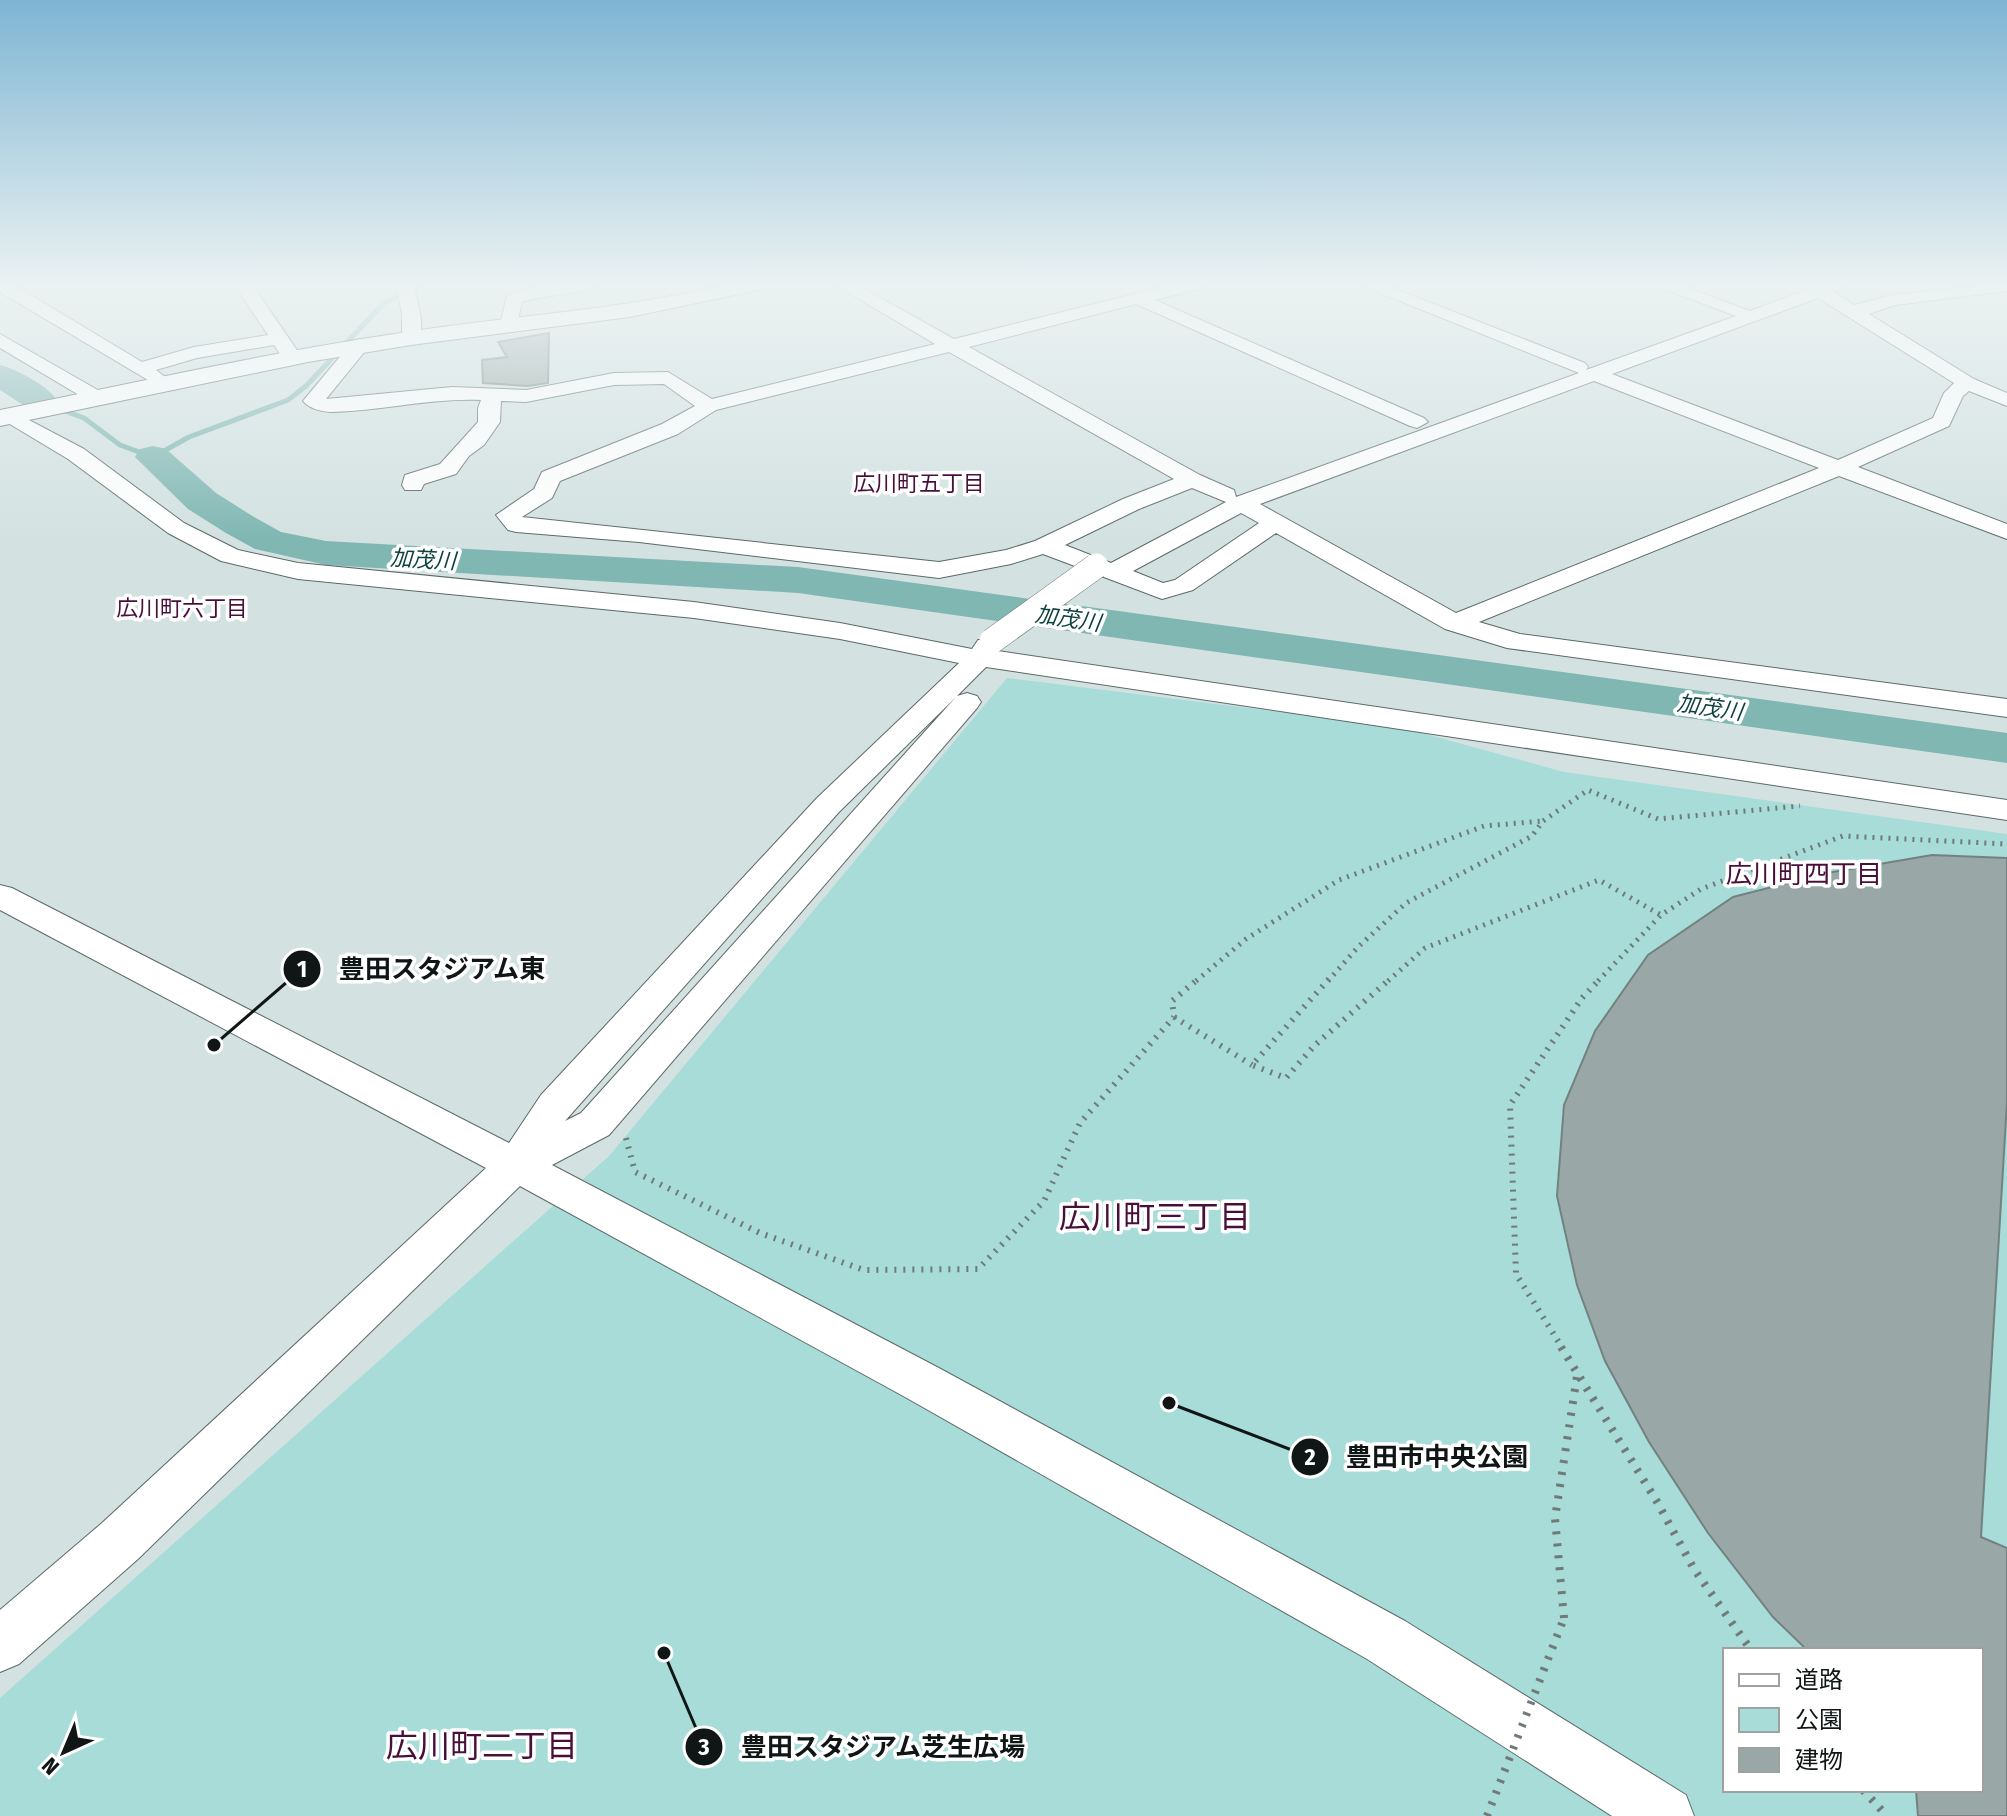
<svg xmlns="http://www.w3.org/2000/svg" width="2007" height="1816" font-family="'Fira Sans Condensed','Noto Sans JP',sans-serif">
  <style>
    .green { fill: #a7dcd8; fill-rule: evenodd }
    .lines { fill: none; stroke-linecap: round; stroke-linejoin: round }
    .stream { stroke: #80b7b3; stroke-width: 5 }
    .river { fill: #80b7b3; fill-rule: evenodd }
    .building { fill: #99a8a6; stroke: #738280; stroke-width: 2 }
    .minor-casing { stroke: #5c6968; stroke-width: 2 }
    .major-casing { stroke: #5c6968; stroke-width: 2 }
    .path-far2 { stroke: #707a79; stroke-width: 5; stroke-dasharray: 2 6; stroke-linecap: butt }
    .path-far1 { stroke: #707a79; stroke-width: 6; stroke-dasharray: 2 7; stroke-linecap: butt }
    .path { stroke: #707a79; stroke-width: 8; stroke-dasharray: 3 9; stroke-linecap: butt }
    .minor { fill: #fff; fill-rule: evenodd }
    .major { fill: #fff; fill-rule: evenodd }
    .minor-bridge-casing { stroke: #5c6968; stroke-width: 26; stroke-linecap: butt }
    .path-bridge { stroke: #707a79; stroke-width: 8; stroke-dasharray: 3 9; stroke-linecap: butt }
    .minor-bridge { stroke: #fff; stroke-width: 25 }
    .labels { text-anchor: middle; stroke-width: 7; stroke-linejoin: round; paint-order: stroke }
    .far-neighbourhood-label { font-size: 22px; fill: #480f3a; stroke: #fff }
    .far-water-label { font-size: 22px; font-style: italic; fill: #0e423f; stroke: #fff }
    .neighbourhood-label { font-size: 26px; fill: #480f3a; stroke: #fff }
    .near-neighbourhood-label { font-size: 32px; fill: #480f3a; stroke: #fff }
    .leader { fill: none; stroke: #101515; stroke-width: 3 }
    .callout-dot { fill: #101515; stroke: #fff; stroke-width: 3 }
    .mark-label { font-size: 24px; text-anchor: middle; font-weight: bold; fill: #fff }
    .callout-label { font-size: 26px; text-anchor: middle; font-weight: bold; fill: #101515; stroke: #fff; stroke-width: 7; stroke-linejoin: round; paint-order: stroke }
  </style>
  <rect width="100%" height="100%" fill="#d3e2e1"/>
  <path class="green" d="M1007,678l393,49 164,45 443,62v982h-2007v-118l609,-542zM1725,1650h256v140h-256z"/>
  <g class="lines">
    <path class="stream" d="M57,408l27,10 36,27 33,12 36,-20 99,-37 18,-14 78,-83 43,-20"/>
    <path class="river" d="M0,365c19,5 48,21 59,37l-5,7c-22,6 -36,-8 -54,-19z
      M153,446l13,3 50,44 38,24 27,15 45,9 472,26 1209,166v30l-1209,-170 -472,-28 -71,-16 -29,-16 -38,-24 -53,-52 5,-8z"/>
  </g>
  <path class="building" d="M549,333l-1,50 -20,3 -45,-3 -1,-23 25,-3 -9,-15z
    M1932,855l75,3v244l-26,435 26,11v268h-89l-2,-26h65v-140h-174l-34,-33 -65,-84 -59,-91 -44,-81 -28,-76 -20,-89 7,-91 31,-74 53,-76 85,-58 94,-24z"/>
  <g class="lines">
    <g class="minor-casing">
      <path id="minor" d="M0,283h11l131,79 52,-15 74,-12 -35,-52h18l50,73 -3,4h-14l-10,-15 -77,13 -41,12 17,13 -10,6 -163,-97z
        M395,283h18c4,18 13,42 5,59l-7,2 -9,-6v-25z
        M552,283h50c-14,11 -60,12 -80,19l-6,27h-14l-2,-4 7,-30z
        M832,283h22l100,56 224,-56h31l-3,4 -51,13 269,118 4,4 -11,6 -7,-2 -274,-122 -167,43 231,128 34,15 2,7 343,-124 -224,-90h25l205,80 3,4 -2,3 150,-54 -88,-33h27l75,28 56,-21 -6,-7h52l-18,9 20,13 38,-10 115,-12v8l-112,14 -26,9 105,65 33,14v13l-38,-15 -6,5 -14,30 -91,41 149,57v15l-168,-63 -360,146 41,12 487,65v18l-500,-69 -62,-19 -169,-96 -83,57 -31,9 -119,-45 -32,10 -72,14 -300,-36 -123,-10 -8,-2 -12,-15 38,-26 8,-17 120,-48 33,-18 -31,-22 -50,1 -88,17 -25,-1 -1,21 -16,23 -15,11 -13,18 -32,10 -3,6h-16l-3,-5 3,-10 35,-11 38,-42v-14l3,-8c-51,-2 -100,11 -150,12 -10,0 -22,-4 -28,-11l50,-60 7,-2 10,6 -44,54 126,-12 74,3 88,-17 54,-1 44,27 223,-55zM1818,298l136,85 -10,10 -11,25 -95,42 -226,-86zM949,352l225,127 -51,20 -88,42 -29,9 -67,12 -417,-45 30,-19 8,-17 118,-47 38,-24zM1594,381l225,87 -363,145 -196,-109zM1192,488l34,14 -115,61 -46,-18 74,-36zM1241,513l18,10 -84,57 -12,3 -30,-12z
        M0,334l103,59 3,4 -3,4h-14l-89,-53z
        M10,410l74,39 100,74 54,27 60,13 396,39 146,21 132,26 6,-9h20l4,6 -4,5 1009,149v20l-1021,-153 -29,29 10,-3 10,3 4,6 -4,6 -368,427 -57,30 385,202 468,254 281,174 8,21h-82l-245,-157 -462,-262 -385,-211 -382,373 -119,105 -19,8v-62l102,-87 384,-355 -486,-258v-25l12,3 497,255 32,-48 276,-297 142,-135 -119,-24 -146,-21 -396,-39 -77,-18 -53,-28 -100,-74 -65,-39 -3,-5zM956,697l-375,416 -16,8 274,-309z"/>
    </g>
    <g class="major-casing">
      <path id="major" d="M732,283h38l-3,5 -137,29 -219,28 -103,17 -308,64v-16c135,-27 270,-58 407,-78 108,-17 218,-22 325,-49z"/>
    </g>
    <path class="path-far2" d="M1196,981l50,-42 93,-59 145,-54 59,-5
      M1328,981l30,-34 48,-44 126,-67 11,-15 45,-31 70,29 142,-13
      M1388,981l37,-33 174,-68 62,35
      M1598,981l63,-66 40,-26 142,-53 164,8"/>
    <path class="path-far1" d="M1329,979l-77,86 34,13 29,-33 75,-66
      M1174,1017l78,48
      M626,1138l9,34 125,61 104,37 114,-1 66,-68 36,-78 94,-106 -2,-16 26,-22
      M1563,1349l-47,-75 -6,-169 72,-107 18,-19"/>
    <path class="path" d="M1561,1347l95,153 38,69 57,81
      M1564,1618l-9,-100 22,-142
      M1863,1790l24,26"/>
    <use href="#minor" class="minor"/>
    <use href="#major" class="major"/>
    <g class="minor-bridge-casing">
      <path id="minor-bridge" d="M992,641l104,-75"/>
    </g>
    <path class="path-bridge" d="M1487,1816l77,-198"/>
    <use href="#minor-bridge" class="minor-bridge"/>
  </g>
  <linearGradient id="sky" x2="0" y2="1"><stop stop-color="#7eb5d3"/><stop offset="0.53" stop-color="#ebf2f2"/><stop offset="1" stop-color="#ebf2f2" stop-opacity="0"/></linearGradient>
  <rect width="2007" height="538" fill="url(#sky)"/>
  <g class="labels">
    <g class="far-neighbourhood-label">
      <text x="919" y="491">広川町五丁目</text>
      <text x="182" y="616">広川町六丁目</text>
    </g>
    <g class="far-water-label">
      <text transform="translate(423 559) rotate(3)" y="8">加茂川</text>
      <text transform="translate(1068 618) rotate(8)" y="8">加茂川</text>
      <text transform="translate(1710 707) rotate(8)" y="8">加茂川</text>
    </g>
    <g class="neighbourhood-label">
      <text x="1804" y="883">広川町四丁目</text>
    </g>
    <g class="near-neighbourhood-label">
      <text x="1155" y="1228">広川町三丁目</text>
      <text x="482" y="1757">広川町二丁目</text>
    </g>
  </g>
  <path class="leader" d="M214 1045L302 969M1169 1403L1310 1457M664 1653L704 1747"/>
  <g class="callout-dot">
    <circle cx="214" cy="1045" r="8"/>
    <circle cx="1169" cy="1403" r="8"/>
    <circle cx="664" cy="1653" r="8"/>
    <circle cx="302" cy="969" r="20"/>
    <circle cx="1310" cy="1457" r="20"/>
    <circle cx="704" cy="1747" r="20"/>
  </g>
  <g class="mark-label">
    <text x="302" y="977">1</text>
    <text x="1310" y="1465">2</text>
    <text x="704" y="1755">3</text>
  </g>
  <g class="callout-label">
    <text x="442" y="978">豊田スタジアム東</text>
    <text x="1437" y="1466">豊田市中央公園</text>
    <text x="883" y="1756">豊田スタジアム芝生広場</text>
  </g>
  <rect x="1723" y="1648" width="260" height="144" fill="#ffffff" stroke="#9fa1a1" stroke-width="2"/>
  <rect x="1739" y="1674" width="40" height="12" fill="#ffffff" stroke="#9fa1a1" stroke-width="2"/>
  <text x="1795" y="1688" font-size="24" fill="#101515">道路</text>
  <rect x="1739" y="1708" width="40" height="24" fill="#a7dcd8" stroke="#9fa1a1" stroke-width="2"/>
  <text x="1795" y="1728" font-size="24" fill="#101515">公園</text>
  <rect x="1739" y="1748" width="40" height="24" fill="#99a8a6" stroke="#9fa1a1" stroke-width="2"/>
  <text x="1795" y="1768" font-size="24" fill="#101515">建物</text>
  <g transform="translate(64 1752) rotate(224)" stroke="#ffffff" stroke-width="6" paint-order="stroke">
  <path d="M0-6L14 30L0 20L-14 30Z" fill="#101515"/>
  <text y="-12" font-size="22" font-weight="bold" text-anchor="middle" fill="#101515">N</text>
  </g>
</svg>
